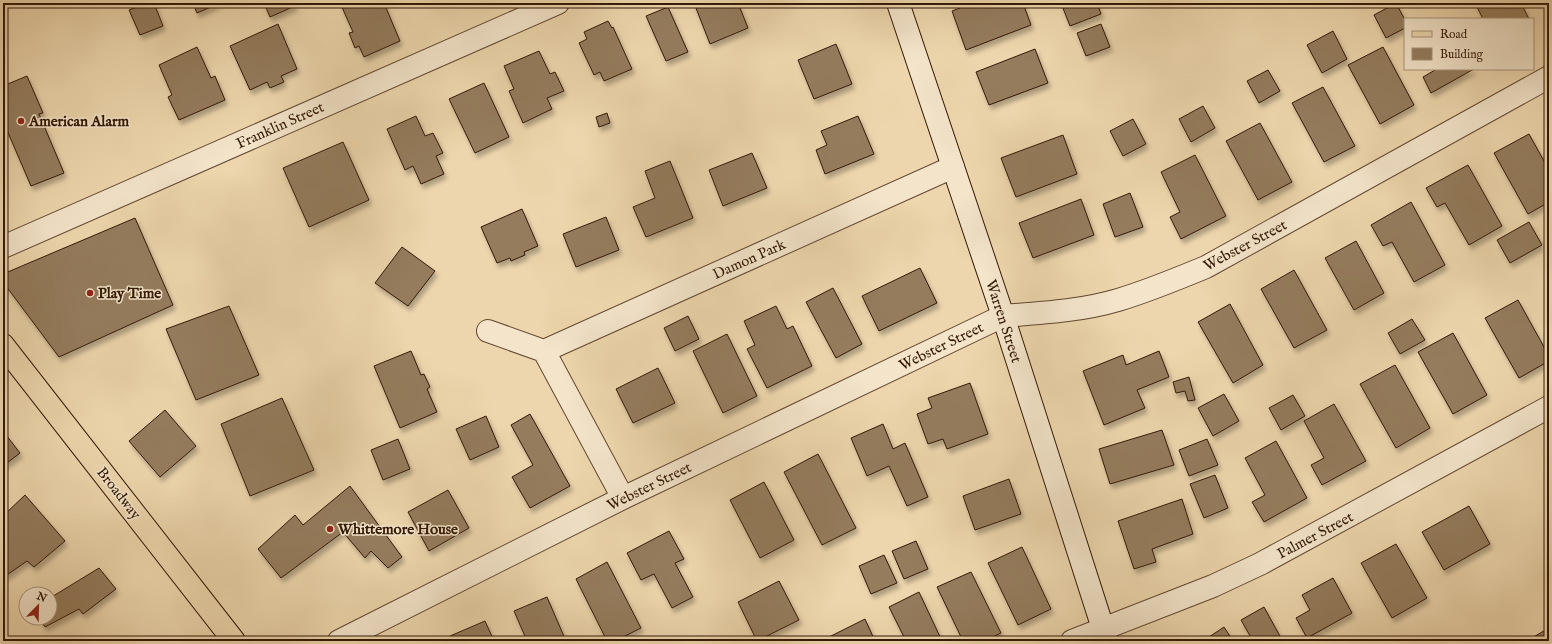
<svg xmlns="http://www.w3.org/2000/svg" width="1552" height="644" font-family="'IM FELL English',serif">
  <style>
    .building { fill: #947b5d; stroke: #331906; filter: url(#shadow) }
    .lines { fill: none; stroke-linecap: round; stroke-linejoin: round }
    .minor-casing { stroke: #624830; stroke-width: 24 }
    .tertiary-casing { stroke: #624830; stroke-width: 24 }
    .secondary-casing { stroke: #331906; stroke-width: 24 }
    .primary-casing { stroke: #331906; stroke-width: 24 }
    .minor { stroke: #f3e4ca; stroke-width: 22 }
    .tertiary { stroke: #f3e4ca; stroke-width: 22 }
    .secondary { stroke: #f3e4ca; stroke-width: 22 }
    .primary { stroke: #edd6ad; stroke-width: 22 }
    .poi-dot { fill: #8f2418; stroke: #f3e4ca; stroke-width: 1.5 }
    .labels { text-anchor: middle; stroke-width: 3; stroke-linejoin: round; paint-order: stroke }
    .poi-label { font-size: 15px; font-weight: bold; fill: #331906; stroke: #f3e4ca; text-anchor: start }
    .street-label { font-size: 15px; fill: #331906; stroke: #f3e4ca }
  </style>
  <defs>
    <filter id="shadow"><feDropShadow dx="2.5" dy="4.5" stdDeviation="2" flood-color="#0004"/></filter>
  </defs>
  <rect width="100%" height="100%" fill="#edd6ad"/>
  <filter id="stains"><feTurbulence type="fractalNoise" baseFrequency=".005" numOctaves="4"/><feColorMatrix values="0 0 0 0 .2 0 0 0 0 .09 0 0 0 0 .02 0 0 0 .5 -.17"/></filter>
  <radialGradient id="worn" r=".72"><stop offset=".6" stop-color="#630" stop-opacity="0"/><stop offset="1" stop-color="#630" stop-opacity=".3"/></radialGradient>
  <path class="building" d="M147,3h7l9,23 -23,9 -11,-25z
    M193,3h27l-23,10z
    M264,3h30l1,3 -25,11z
    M346,3h38l16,38 -36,16 -5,-11 -4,2 -6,-15 4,-1 -12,-27z
    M694,3h44l10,25 -38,16z
    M973,3h50l8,22 -65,25 -14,-39z
    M1061,3h36l4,11 -31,12z
    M1396,3l9,17v8l-19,10 -12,-23z
    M1475,3h46l8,16h-46z
    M668,7l20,45 -22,9 -20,-45z
    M608,21l4,7 1,-1 19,42 -28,12 -4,-9 -6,3 -15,-32 8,-4 -3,-7z
    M278,24l19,45 -16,7 3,6 -14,6 -3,-6 -17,8 -20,-44z
    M1101,24l9,23 -24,9 -9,-23z
    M1333,31l14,28 -25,14 -15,-28z
    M836,44l16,40 -38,15 -16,-39z
    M197,47l14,31 4,-2 10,24 -46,20 -11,-23 4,-2 -13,-30z
    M1383,47l31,58 -34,19 -32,-59z
    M1035,49l13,34 -59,22 -13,-33z
    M539,51l11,23 5,-2 9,19 -17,7 5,11 -29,14 -14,-32 5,-2 -10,-23z
    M1434,69h40l-43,24 -8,-16 12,-7z
    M1268,70l12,21 -21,12 -12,-22z
    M27,76l16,37 -4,1 25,59 -33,13 -28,-65v-35z
    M484,83l25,54 -34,16 -26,-54z
    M1323,87l32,59 -31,16 -32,-59z
    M1203,106l12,22 -24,14 -12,-23z
    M607,113l3,10 -11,4 -3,-10z
    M416,116l9,20 8,-3 10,20 -7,3 8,18 -23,10 -8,-18 -8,4 -18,-41z
    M858,116l16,38 -49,20 -9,-24 11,-5 -6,-14z
    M1133,119l13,25 -23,12 -13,-25z
    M1260,123l32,59 -34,18 -32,-59z
    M1529,134l20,36v32l-21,12 -34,-61z
    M1063,135l14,39 -61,23 -15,-39z
    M343,142l26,58 -60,27 -26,-59z
    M752,153l15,35 -44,18 -14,-36z
    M1195,155l31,61 -45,23 -11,-22 10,-5 -19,-40z
    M670,161l23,57 -47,19 -13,-30 22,-9 -10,-27z
    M1468,165l34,61 -33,19 -24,-42 -8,4 -11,-19z
    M1130,193l13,34 -28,10 -12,-33z
    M1081,199l13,36 -61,23 -14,-35z
    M1411,202l34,63 -31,17 -22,-40 -9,4 -12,-21z
    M522,209l16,37 -14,6 1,3 -14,6 -1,-3 -13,5 -16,-36z
    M606,217l13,33 -43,17 -13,-33z
    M135,218l38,87 -114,52 -56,-75v-8z
    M1529,222l13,23 -32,18 -13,-23z
    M1356,241l28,52 -30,17 -29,-52z
    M402,247l33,24 -27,35 -33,-23z
    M920,268l17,35 -58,28 -17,-35z
    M1294,270l33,60 -33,18 -33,-59z
    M833,288l29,56 -26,14 -30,-56z
    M1518,300l31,56v5l-30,17 -34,-60z
    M1230,304l33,61 -30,18 -35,-61z
    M229,306l30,69 -63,25 -30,-71z
    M776,306l11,23 6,-3 19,40 -45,22 -20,-39 8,-4 -11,-24z
    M688,316l11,23 -24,12 -11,-23z
    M1412,319l13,21 -25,14 -12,-21z
    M1453,333l34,62 -34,19 -35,-62z
    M727,334l30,62 -34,17 -30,-62z
    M411,351l10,24 3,-1 6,13 -3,2 10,23 -37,16 -26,-62z
    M1159,351l10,26 -32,13 8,18 -41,17 -21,-54 40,-16 3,10z
    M1395,365l35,63 -34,20 -36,-64z
    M658,368l17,35 -42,20 -17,-34z
    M1189,377l6,23 -7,1 -3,-10 -9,2 -3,-11z
    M970,383l18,51 -41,15 -4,-10 -15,5 -11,-30 15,-6 -4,-10z
    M1224,394l15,27 -26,15 -15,-28z
    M1293,395l12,21 -24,14 -12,-22z
    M282,398l32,72 -64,26 -29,-72z
    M1334,404l32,57 -44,24 -11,-20 13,-7 -20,-37z
    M165,410l31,36 -36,31 -31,-36z
    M530,414l40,72 -40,22 -18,-31 21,-12 -22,-40z
    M486,416l13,31 -29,13 -14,-31z
    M883,424l10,25 12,-6 23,54 -21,9 -18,-40 -22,10 -16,-38z
    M1162,430l12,35 -64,19 -11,-35z
    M3,431l17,22 -17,13z
    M398,439l12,30 -27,11 -12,-30z
    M1207,439l11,26 -29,11 -10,-26z
    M1276,441l31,57 -43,24 -12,-20 13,-7 -20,-37z
    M818,454l38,74 -34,17 -38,-73z
    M1215,475l13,33 -24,10 -14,-34z
    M1009,479l12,35 -46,16 -12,-34z
    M764,482l30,58 -34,18 -30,-58z
    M350,486l52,71 -14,11 -17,-17 -6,7 -22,-26 -62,46 -23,-29 37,-34 8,10z
    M448,490l21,38 -40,23 -21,-39z
    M25,495l40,46 -31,26 -7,-6 -23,16 -1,-61z
    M1182,499l11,35 -41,15 4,13 -22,7 -16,-48z
    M1469,506l21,38 -46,26 -22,-38z
    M669,531l15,28 -9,4 18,34 -21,11 -18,-34 -13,6 -14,-27z
    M916,541l12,28 -24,10 -12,-28z
    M1396,544l31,54 -35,20 -31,-55z
    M1022,547l29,62 -33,16 -30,-62z
    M884,555l13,28 -26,11 -12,-28z
    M607,562l34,66 -26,13h-8l-31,-62z
    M99,568l17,21 -33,25 -4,-5 -34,18 -6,-9h11v-20z
    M971,572l30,61 -17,8h-21l-26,-54z
    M1333,578l19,35 -45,25 -11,-20 14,-8 -8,-15z
    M779,581l20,39 -42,21 -19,-39z
    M919,592l23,49h-36l-17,-34z
    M547,597l19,44h-39l-13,-30z
    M1264,607l17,31 -6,3h-22l-12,-21z
    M865,619l10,22h-49l-1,-2z
    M485,621l9,20h-42l-2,-5z
    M1224,627l9,14h-30z
    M1549,628v13h-18l-1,-2z"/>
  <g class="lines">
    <g class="minor-casing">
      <path id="minor" d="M3,247l555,-244
        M488,331l56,20
        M623,498l-79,-147 409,-184
        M339,641l284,-143 380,-182
        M1072,641l141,-55 47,-22 289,-157"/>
    </g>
    <g class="tertiary-casing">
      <path id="tertiary" d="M1003,316c38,-3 78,-5 115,-16 30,-9 59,-21 88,-33l343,-190"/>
    </g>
    <g class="secondary-casing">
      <path id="secondary" d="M898,3l105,313 104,325"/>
    </g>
    <g class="primary-casing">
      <path id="primary" d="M3,345l231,296"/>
    </g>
    <use href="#minor" class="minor"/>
    <use href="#tertiary" class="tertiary"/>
    <use href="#secondary" class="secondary"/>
    <use href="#primary" class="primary"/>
  </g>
  <g class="poi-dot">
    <circle cx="21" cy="121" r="4"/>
    <circle cx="90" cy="293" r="4"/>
    <circle cx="330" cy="529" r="4"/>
  </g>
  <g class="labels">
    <g class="poi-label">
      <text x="29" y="126">American Alarm</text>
      <text x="98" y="298">Play Time</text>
      <text x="338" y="534">Whittemore House</text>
    </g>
    <g class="street-label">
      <text transform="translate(280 125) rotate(-24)" y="5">Franklin Street</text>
      <text transform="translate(1245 245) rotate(-28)" y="5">Webster Street</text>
      <text transform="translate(749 259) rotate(-24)" y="5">Damon Park</text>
      <text transform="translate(1004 321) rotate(72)" y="5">Warren Street</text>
      <text transform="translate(941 346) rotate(-26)" y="5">Webster Street</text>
      <text transform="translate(649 486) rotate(-26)" y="5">Webster Street</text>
      <text transform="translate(119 493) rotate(52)" y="5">Broadway</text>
      <text transform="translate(1315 535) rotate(-28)" y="5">Palmer Street</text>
    </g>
  </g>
  <rect width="1552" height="644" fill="none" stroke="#edd6ad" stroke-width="16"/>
  <rect x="4" y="4" width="1544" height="636" fill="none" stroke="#331906" stroke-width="2"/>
  <rect x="8" y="8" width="1536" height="628" fill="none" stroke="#331906"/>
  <rect x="1404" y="18" width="130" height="52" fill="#f3e4ca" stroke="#a6937c"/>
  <rect x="1412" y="31" width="20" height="6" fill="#edd6ad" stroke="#a6937c"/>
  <text x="1440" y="38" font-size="12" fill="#331906">Road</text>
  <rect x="1412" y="48" width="20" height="12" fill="#947b5d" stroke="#a6937c"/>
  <text x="1440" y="58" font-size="12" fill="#331906">Building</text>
  <g transform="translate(38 606) rotate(23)"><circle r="19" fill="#f3e4ca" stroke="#a6937c"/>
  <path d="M0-3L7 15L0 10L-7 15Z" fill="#8f2418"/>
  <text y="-6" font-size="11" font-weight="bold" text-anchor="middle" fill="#331906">N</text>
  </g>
  <rect width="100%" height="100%" filter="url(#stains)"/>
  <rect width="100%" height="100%" fill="url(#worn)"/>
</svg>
